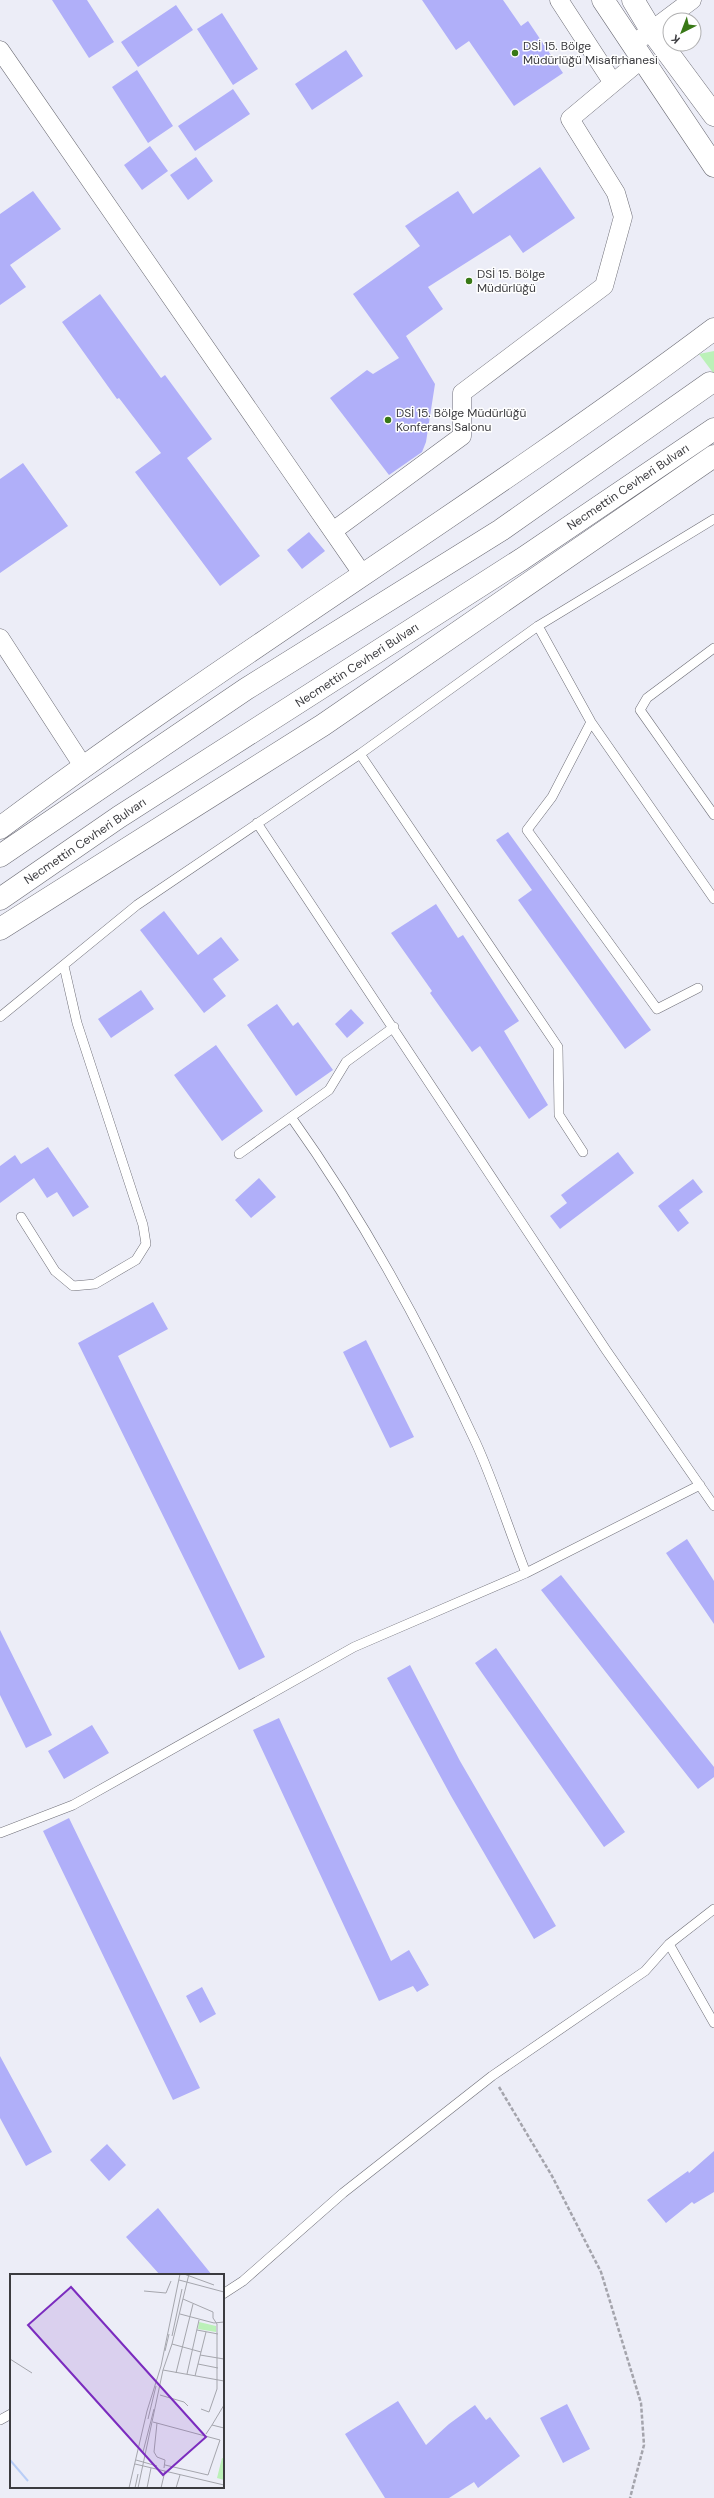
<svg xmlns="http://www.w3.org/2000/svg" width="714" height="2498" font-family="'DM Sans',sans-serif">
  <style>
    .green { fill: #bbf1b8 }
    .building { fill: #b0aff9 }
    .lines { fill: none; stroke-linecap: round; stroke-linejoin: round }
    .lane-casing { stroke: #6d6d76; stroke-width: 10 }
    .street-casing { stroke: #6d6d76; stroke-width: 19 }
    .secondary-casing { stroke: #6d6d76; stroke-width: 23 }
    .primary-casing { stroke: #6d6d76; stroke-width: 23 }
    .path { stroke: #a4a4ac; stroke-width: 2.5; stroke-dasharray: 4 2; stroke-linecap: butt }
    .lane { stroke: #fff; stroke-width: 9 }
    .street { stroke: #fff; stroke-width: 18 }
    .secondary { stroke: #fff; stroke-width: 22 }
    .primary { stroke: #fff; stroke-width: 22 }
    .poi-dot { fill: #387816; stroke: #fff; stroke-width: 1.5 }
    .labels { text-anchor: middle; stroke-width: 3; stroke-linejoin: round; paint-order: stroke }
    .poi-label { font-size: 12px; fill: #3b3b3f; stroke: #fff; text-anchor: start }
    .street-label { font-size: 12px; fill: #3b3b3f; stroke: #fff }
    .inset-river { fill: none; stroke: #b9cef7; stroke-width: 2 }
    .inset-road { fill: none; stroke: #a5a6ad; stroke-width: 1 }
    .view { fill: #7b2cbf; fill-opacity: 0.15; stroke: #7b2cbf; stroke-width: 2 }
    .inset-edge { fill: none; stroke: #3b3b3f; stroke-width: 2 }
  </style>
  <rect width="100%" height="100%" fill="#ecedf7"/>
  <path class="green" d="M714,351v23l-15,-20z"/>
  <path class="building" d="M52,0h35l27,42 -25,16z
    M422,0h81l18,26 7,-5 35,52 -49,33 -45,-65 -13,9z
    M176,5l17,25 -55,37 -17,-25z
    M222,13l36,56 -25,16 -36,-56z
    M346,50l17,26 -51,34 -17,-26z
    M137,70l36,56 -25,17 -36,-56z
    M233,89l17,25 -55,37 -17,-25z
    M150,146l18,25 -26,19 -18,-25z
    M196,157l17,24 -25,19 -18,-25z
    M540,167l35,51 -52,35 -13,-18 -82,52 15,22 -37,27 29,48 -9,58 -4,10 -33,23 -59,-77 37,-28 6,4 26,-16 -46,-64 67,-48 -15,-20 53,-35 15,23z
    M33,191l28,38 -51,36 16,22 -26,18v-91z
    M100,294l61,84 4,-3 47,64 -25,19 73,98 -40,30 -85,-114 26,-19 -42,-55 -2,1 -55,-77z
    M23,463l45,63 -68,47v-94z
    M309,532l16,19 -23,18 -15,-19z
    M508,832l143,198 -26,19 -107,-149 14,-10 -36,-50z
    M436,904l22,34 5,-3 56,86 -15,10 44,74 -19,14 -49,-73 -8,6 -42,-59 2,-2 -41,-58z
    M164,911l34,44 23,-18 18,23 -26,19 13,17 -22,17 -64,-83z
    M141,990l13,19 -43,29 -13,-19z
    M277,1004l16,22 5,-4 35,48 -37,26 -49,-71z
    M351,1009l13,14 -17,15 -12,-14z
    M216,1045l47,66 -41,30 -48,-66z
    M48,1147l41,60 -16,10 -16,-25 -10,6 -13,-20 -34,25v-37l15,-11 6,9z
    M618,1152l16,21 -74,56 -10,-13 17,-13 -6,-8z
    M259,1178l17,19 -25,21 -16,-18z
    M693,1179l10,13 -24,18 10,13 -11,9 -20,-26z
    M153,1302l15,27 -50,27 147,301 -26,13 -161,-327z
    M366,1340l48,97 -24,11 -47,-96z
    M687,1539l27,42v43l-48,-71z
    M561,1575l153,192v10l-16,12 -157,-199z
    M0,1630l52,105 -26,13 -26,-53z
    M496,1648l129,184 -21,15 -129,-184z
    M410,1665l50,96 96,165 -22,13 -83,-143 -64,-118z
    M279,1718l112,243 18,-11 20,35 -12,7 -4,-6 -34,15 -126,-271z
    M92,1725l17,28 -45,26 -16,-28z
    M69,1818l131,270 -27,12 -130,-269z
    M202,1987l14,27 -16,9 -14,-27z
    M0,2056l52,96 -26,14 -26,-48z
    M107,2144l19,21 -17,16 -19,-21z
    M714,2151v41l-20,12 -2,-2 -26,21 -19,-23 41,-29 1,2z
    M158,2208l54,67h-52l-34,-38z
    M398,2401l28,44 23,-21 26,-19 11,15 4,-3 30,39 -42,32 -4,-6 -25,16h-64l-40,-64z
    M567,2404l23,45 -27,14 -23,-45z"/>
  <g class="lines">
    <g class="lane-casing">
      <path id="lane" d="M538,626l53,96 123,177
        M714,648l-67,50 -7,12 74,105
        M591,722l-39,75 -25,33 130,179 41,-21
        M360,754l198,293 1,68 24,37
        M257,823l349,527 108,156
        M0,1017l137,-112 223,-151 178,-128 176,-107
        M291,1117c72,101 133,213 185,326 19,42 33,87 50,130
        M239,1154l90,-64 17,-28 48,-35
        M21,1217l34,54 18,15 22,-2 41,-24 10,-16 -3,-19 -66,-202 -13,-57
        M0,1833l73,-28 281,-158 172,-74 174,-88
        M669,1944l45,79
        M223,2294l20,-13 100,-88 149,-117 153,-105 24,-27 45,-35
        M0,2420l11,-6"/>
    </g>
    <g class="street-casing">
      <path id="street" d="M559,0l54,83
        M632,45l60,-45
        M0,50l363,525
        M333,531l129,-95v-43l142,-107 19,-69 -7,-24 -46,-74 73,-61
        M0,638l83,128"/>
    </g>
    <g class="secondary-casing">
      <path id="secondary" d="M603,0l111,166
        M633,0l18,30 63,85"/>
    </g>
    <g class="primary-casing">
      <path id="primary" d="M0,828c233,-174 482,-325 714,-499
        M0,856l246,-167 255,-159 209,-147
        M0,899l119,-82 403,-258 192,-130
        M0,929l323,-204 391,-269"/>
    </g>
    <path class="path" d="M499,2087l53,89 49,96 40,131 3,42 -14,53"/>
    <use href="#lane" class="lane"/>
    <use href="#street" class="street"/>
    <use href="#secondary" class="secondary"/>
    <use href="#primary" class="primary"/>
  </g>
  <g class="poi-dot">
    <circle cx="515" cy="53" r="4"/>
    <circle cx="469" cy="281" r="4"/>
    <circle cx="388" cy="420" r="4"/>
  </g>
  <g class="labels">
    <g class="poi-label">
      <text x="523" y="50">DSİ 15. Bölge<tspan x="523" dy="14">Müdürlüğü Misafirhanesi</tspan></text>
      <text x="477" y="278">DSİ 15. Bölge<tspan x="477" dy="14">Müdürlüğü</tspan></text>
      <text x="396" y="417">DSİ 15. Bölge Müdürlüğü<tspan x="396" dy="14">Konferans Salonu</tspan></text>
    </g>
    <g class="street-label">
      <text transform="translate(628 487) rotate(-34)" y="4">Necmettin Cevheri Bulvarı</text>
      <text transform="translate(357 665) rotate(-33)" y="4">Necmettin Cevheri Bulvarı</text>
      <text transform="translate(85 841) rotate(-34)" y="4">Necmettin Cevheri Bulvarı</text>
    </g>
  </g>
  <g transform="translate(10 2274)">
    <rect width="214" height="214" fill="#ecedf7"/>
    <path d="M189,48l17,4v6l-18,-3zM212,184l2,1v21l-7,-2z" fill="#bbf1b8"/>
    <path class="inset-river" d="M0,186l18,21"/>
    <path class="inset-road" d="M174,0l30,11M169,6l45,12M134,17l22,2 5,-12M173,25l30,13v6l4,6v65l-8,23 -8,-3M170,40l34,9 10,-1M187,56l21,4M162,62l10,-47M162,70l29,8M155,77l4,-17M190,81l24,4M0,85l22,14M188,90l20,4M153,96l61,11M166,99l17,-69M177,100l12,-54M185,102l11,-44M150,121l24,7 4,4M138,145l8,-33M143,148l67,18 -12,35 -43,-10M147,149l-3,29 3,5 8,3 -1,8M202,151l12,-20M196,160l6,-9 12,3M133,178l11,-43M126,186l21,6M125,190l89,21M119,214l18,-77 14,-45 19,-92M125,214l3,-14M128,214l25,-118 9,-26 17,-70M137,214l4,-20M151,214l4,-17M166,214l4,-13"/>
    <path class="view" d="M61,13l135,150 -43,38 -135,-150z"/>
    <rect width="214" height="214" class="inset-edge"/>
  </g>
  <g transform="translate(682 32) rotate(222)"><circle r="19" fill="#ffffff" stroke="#b1b1b2"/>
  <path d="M0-3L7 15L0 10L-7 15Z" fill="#387816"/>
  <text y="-6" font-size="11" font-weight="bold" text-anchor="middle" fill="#3b3b3f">K</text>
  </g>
</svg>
